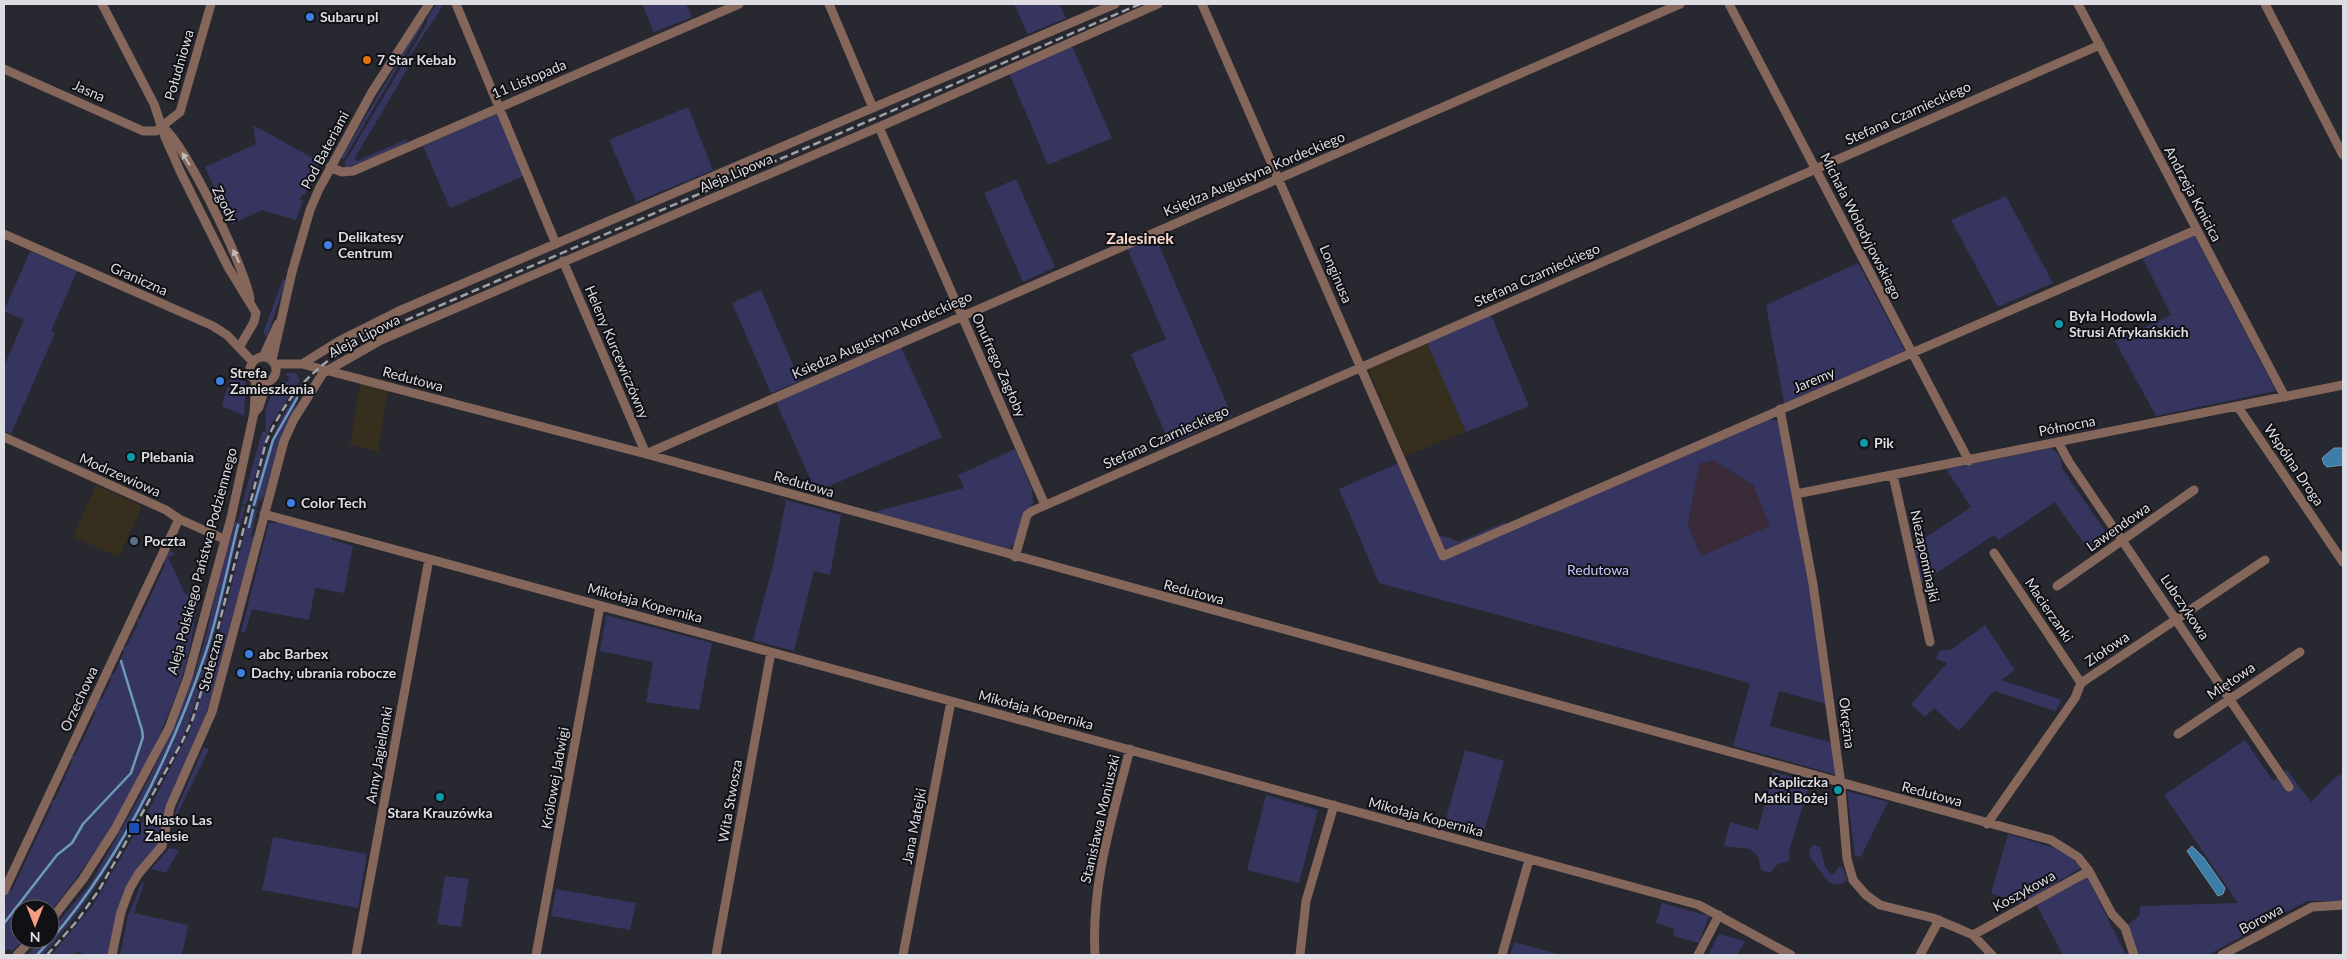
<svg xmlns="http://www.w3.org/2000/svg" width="2347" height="959" font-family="Lato,sans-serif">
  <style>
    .industrial { fill: #392b38 }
    .education { fill: #372f1e }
    .green { fill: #35355f; fill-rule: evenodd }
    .water { fill: #3d7ea9; stroke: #6d9aba }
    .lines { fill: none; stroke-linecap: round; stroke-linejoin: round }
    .stream { stroke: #6d9aba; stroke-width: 2.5 }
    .minor { stroke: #84665a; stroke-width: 9 }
    .rail { stroke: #a1a1a8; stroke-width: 2.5; stroke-dasharray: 8 4; stroke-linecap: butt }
    .oneway { fill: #c2b9b9 }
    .shop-dot { fill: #3f7fe0; stroke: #111115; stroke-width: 2 }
    .food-dot { fill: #e8710a; stroke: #111115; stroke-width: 2 }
    .culture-dot { fill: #0f9aa8; stroke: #111115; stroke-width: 2 }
    .service-dot { fill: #5c6f8a; stroke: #111115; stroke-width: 2 }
    .transit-dot { fill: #1a4fb4; stroke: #111115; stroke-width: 2 }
    .labels { text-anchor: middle; stroke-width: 4; stroke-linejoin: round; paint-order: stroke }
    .poi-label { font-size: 14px; font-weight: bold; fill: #dcdce2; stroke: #111115; text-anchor: start }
    .street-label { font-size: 14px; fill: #dcdce2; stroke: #111115 }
    .park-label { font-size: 14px; fill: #c3c7fc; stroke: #111115 }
    .quarter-label { font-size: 16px; font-weight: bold; fill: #f8d8cc; stroke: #111115 }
  </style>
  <rect width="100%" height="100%" fill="#272830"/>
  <path class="industrial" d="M1713,460l40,25 18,42 -69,30 -14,-32 11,-61z"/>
  <path class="education" d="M1427,343l39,89 -61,24 -37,-88z
    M360,383l28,7 -10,62 -28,-8z
    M96,485l46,21 -23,51 -46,-20z"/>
  <path class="green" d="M437,4h7l-40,61 4,3 -53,90 2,3 50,-22v3l-35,17 -27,9v-6l81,-137 2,-9z
    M642,4h44l6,13 -38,15z
    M1014,4h45l7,14 -38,16z
    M425,16l-2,8 -79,135 -3,-1z
    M1072,46l40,92 -64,27 -39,-92z
    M688,107l25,63 -77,32 -27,-62z
    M498,113l28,62 -76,33 -27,-62z
    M253,125l67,37 15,-24 -24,40 -6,17 -3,-1 -2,6 3,1 -7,19 -34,-10 -30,14 -27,-57 51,-23z
    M1016,179l39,88 -32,15 -39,-89z
    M2006,196l47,87 -55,24 -47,-87z
    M2194,235l82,156 -120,25 -41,-75 56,-26 -29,-58z
    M1155,236l77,180 -62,28 -39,-90 35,-15 -39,-91z
    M30,251l47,20 -26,60 4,2 -44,101 -7,-3v-65l20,-46 -20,-9z
    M1858,263l47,88 -121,52 -18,-98z
    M283,279l3,1 -19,57 -4,-4z
    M761,290l39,91 -29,12 -39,-90z
    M1491,315l38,91 -63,26 -39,-89z
    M901,347l41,90 -126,55 -40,-90z
    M288,372l8,1 4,7 -30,46 -24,79 -4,-1 20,-72h4l-1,-20 7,-20 10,-11 6,1 1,-6 -4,-1z
    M230,377l16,5 -2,34 -22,-10z
    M302,386l-7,23 -14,30 -18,60 -4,2 -2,7 -6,-2c12,-44 23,-84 51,-120z
    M1768,419l11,2 51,284 -51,-14 -9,35 63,17 4,32 -104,-29 17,-63 -371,-100 -40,-94 60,-26 43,98zM1713,460l40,25 17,41 -69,30 -13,-31 11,-61z
    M2051,448c7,5 12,10 11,20l43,63 -2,14 -13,7 -35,-50 -56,38 -5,-5 -74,49 -7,-38 58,-39 -25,-38z
    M1015,449l17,40 1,14c-13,15 -11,33 -24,46l-135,-37 90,-24 -6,-13z
    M786,500l55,15 -11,60 -16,-4 -20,80 -41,-11 21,-79z
    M242,506h3c-18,73 -32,147 -57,218 -8,22 -23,43 -34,63 -34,62 -63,115 -111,168h-16l16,-16h7v-7l40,-48 50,-88 28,-56 26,-65 10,-32 18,-76 13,-45h3z
    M251,508l6,2 -6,27h3l-47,175 -39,91 -10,42 -41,69 -9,41h-23l-8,-4 -2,4h-24l42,-50 54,-92 42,-80 23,-71z
    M277,521l56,14 -1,5 21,6 -9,47 -29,-5 -6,32 -57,-11 -7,24 -4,-1 28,-110 7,2z
    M1505,522l1,3 -60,25 -8,-14 10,1 10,5z
    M170,550l5,4 -7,3 17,37 6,-2 3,5 6,-3c-6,23 -8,51 -16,77 -27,84 -78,174 -134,241v-3h-30v30h5l-13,12 -2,-2 -6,2v-51l4,-9 4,-1 40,-85 -2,-3 4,-1 19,-41 -2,-4h4l21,-44 -2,-1 5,-12h3l9,-19 -1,-5 4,-1 10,-22 -2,-4 4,-1 12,-23 -1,-6 3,1 25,-54 -2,-5z
    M606,615l106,28 -13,67 -53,-8 7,-40 -53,-11z
    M1985,625l30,45 -14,10 61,20 -7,11 -61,-20 -35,40 -25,-23 -9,9 -14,-13 36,-41 -11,-4 3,-8 13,-2z
    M2245,740l28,41 14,-11 24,32 20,-21 12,-8v128h-36l-99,54h-71l-12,-28 15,-12v-9l98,-3 -74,-108z
    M204,747l5,2 -34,70 12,3 -14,3 3,-15z
    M1465,750l39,11 -21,74 -39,-9z
    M1773,772l37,10 -21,69 1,10 -12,3 -8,9 -9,-3 -3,-14 -8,-7 -26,-3 6,-24 28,8z
    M1847,791l41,11 -27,55 -6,-1z
    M1266,795l52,15 -19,73 -52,-13z
    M2008,834l53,16 21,17 -60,37 -31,-11z
    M273,837l94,17 -9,54 -96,-18z
    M1813,845l7,2 5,19 5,8h4l5,-7h4l4,14c-17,10 -23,-5 -31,-16 -4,-6 -7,-8 -7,-15z
    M169,848l10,2 -13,23 -15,-4z
    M445,876l24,3 -8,48 -24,-3z
    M2087,877l39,78h-63l-27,-51z
    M142,882l2,1 -10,30 54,12 -6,30h-62l8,-39z
    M556,889l80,14 -6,27 -79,-14z
    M1662,903l47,13 -10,27 -26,-7 2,-7 -19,-6z
    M1719,934l26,7 -8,14h-29z
    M1514,942l47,13h-51z"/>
  <path class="water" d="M2334,448h9v17l-16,2 -3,-3 -2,-6z
    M2192,846l12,12 21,30 -2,6 -5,2 -31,-45z"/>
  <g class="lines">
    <path class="stream" d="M254,505l19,-65 24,-42
      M249,527l4,-17
      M5,922l52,-67 15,-12 11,-19 48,-51 12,-36 -1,-7 -21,-69
      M37,955c78,-82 136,-202 171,-309 12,-40 20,-81 30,-121"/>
    <path class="minor" d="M102,4l52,100 11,33 15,34 48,96 28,46 -2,9 -14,24
      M456,4l100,240
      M829,4l44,104
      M1202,4l241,552 753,-326
      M1729,4l240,457
      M2078,4l207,393
      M2265,4l78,151
      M4,69l139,62h13l24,-19 31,-108
      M163,127c24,21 82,140 87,172
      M879,127l166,378
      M330,167l12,5 11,-1 386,-167
      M4,234l209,92 14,9 26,27
      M563,261l83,193 1034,-450
      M263,357l15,-33
      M250 370a13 13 0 1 1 26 0a13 13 0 1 1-26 0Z
      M272,360l20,-88 18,-62 9,-21 53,-97 57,-88
      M275,364h27l344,90 1405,386 27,17 11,14 23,43 13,14 9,27
      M302,364l37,-23 60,-30 716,-307
      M2238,407l105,155
      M1780,409l33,175 27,193 7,82 6,21 13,15 14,10 53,13 24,10 16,7 19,20
      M254,412l2,-32
      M4,437l162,73 13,9 45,20
      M2058,442l11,20 220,325
      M1893,475l37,167
      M1796,494l547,-109
      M264,514l1435,391 92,50
      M1994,553l87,130
      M1015,557l12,-42 5,-4 1068,-466
      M2057,586l137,-96
      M2178,734l122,-82
      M1987,824l88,-126 6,-15 184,-123
      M4,891l175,-372
      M50,921l33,-42 32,-50 54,-101 19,-51 43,-159 23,-105 5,-6 8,-25
      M1973,935l116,-64
      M17,955l15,-16
      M112,955l9,-43 9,-24 9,-15 23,-27 8,-39 42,-95 72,-271 10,-22 29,-46 58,-33 498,-213 279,-123
      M356,955l73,-396
      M536,955l64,-349
      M716,955l55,-303
      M903,955l48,-254
      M1095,955c-4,-71 17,-137 35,-206
      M1300,955l6,-54 28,-96
      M1502,955l27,-95
      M1698,955l21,-40
      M1920,955l19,-35
      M2222,955l90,-48 31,-2"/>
    <path class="rail" d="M47,955l30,-34 22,-31 83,-148 11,-24 10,-32 63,-244c21,-48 48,-76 94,-102l780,-336"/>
  </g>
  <defs><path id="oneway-solid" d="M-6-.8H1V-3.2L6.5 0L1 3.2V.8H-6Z" transform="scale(1.25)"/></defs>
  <g class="oneway">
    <use href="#oneway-solid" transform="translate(186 159) rotate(-121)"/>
    <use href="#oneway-solid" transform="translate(236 256) rotate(-115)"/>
  </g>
  <g class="shop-dot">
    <circle cx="310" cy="17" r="5"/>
    <circle cx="328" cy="245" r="5"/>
    <circle cx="220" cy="381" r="5"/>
    <circle cx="291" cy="503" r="5"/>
    <circle cx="249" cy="654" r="5"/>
    <circle cx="241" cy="673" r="5"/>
  </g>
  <circle class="food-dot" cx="367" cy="60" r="5"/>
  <g class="culture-dot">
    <circle cx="2059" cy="324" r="5"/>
    <circle cx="1864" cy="443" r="5"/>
    <circle cx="131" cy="457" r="5"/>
    <circle cx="1838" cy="790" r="5"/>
    <circle cx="440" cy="797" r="5"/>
  </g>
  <circle class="service-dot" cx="134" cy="541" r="5"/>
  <rect class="transit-dot" x="128" y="822" width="12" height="12" rx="2.5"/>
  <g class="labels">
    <g class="poi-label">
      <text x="320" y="22">Subaru pl</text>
      <text x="377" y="65">7 Star Kebab</text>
      <text x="338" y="242">Delikatesy<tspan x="338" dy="16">Centrum</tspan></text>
      <text x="2069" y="321">Była Hodowla<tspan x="2069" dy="16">Strusi Afrykańskich</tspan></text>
      <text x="230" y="378">Strefa<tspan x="230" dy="16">Zamieszkania</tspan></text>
      <text x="1874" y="448">Pik</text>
      <text x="141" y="462">Plebania</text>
      <text x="301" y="508">Color Tech</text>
      <text x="144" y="546">Poczta</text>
      <text x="259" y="659">abc Barbex</text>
      <text x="251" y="678">Dachy, ubrania robocze</text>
      <text x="1828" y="787" text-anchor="end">Kapliczka<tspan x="1828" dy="16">Matki Bożej</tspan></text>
      <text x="440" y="818" text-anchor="middle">Stara Krauzówka</text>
      <text x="145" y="825">Miasto Las<tspan x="145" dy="16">Zalesie</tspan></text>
    </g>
    <g class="street-label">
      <text transform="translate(179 65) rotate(-74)" y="5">Południowa</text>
      <text transform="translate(529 79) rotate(-23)" y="5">11 Listopada</text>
      <text transform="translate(89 91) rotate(24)" y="5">Jasna</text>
      <text transform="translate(1908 113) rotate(-24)" y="5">Stefana Czarnieckiego</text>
      <text transform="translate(325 150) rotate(-62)" y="5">Pod Bateriami</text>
      <text transform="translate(736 173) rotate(-23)" y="5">Aleja Lipowa</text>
      <text transform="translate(1254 174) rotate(-23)" y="5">Księdza Augustyna Kordeckiego</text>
      <text transform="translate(2193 194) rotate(62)" y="5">Andrzeja Kmicica</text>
      <text transform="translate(225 204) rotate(63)" y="5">Zgody</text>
      <text transform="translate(1861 226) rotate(63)" y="5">Michała Wołodyjowskiego</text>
      <text transform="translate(1336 274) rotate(67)" y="5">Longinusa</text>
      <text transform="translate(1537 275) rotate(-24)" y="5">Stefana Czarnieckiego</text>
      <text transform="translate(139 279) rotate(24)" y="5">Graniczna</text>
      <text transform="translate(882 335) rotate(-24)" y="5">Księdza Augustyna Kordeckiego</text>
      <text transform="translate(364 336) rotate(-27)" y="5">Aleja Lipowa</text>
      <text transform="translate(617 352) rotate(67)" y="5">Heleny Kurcewiczówny</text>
      <text transform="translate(999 365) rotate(66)" y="5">Onufrego Zagłoby</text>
      <text transform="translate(413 379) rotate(15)" y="5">Redutowa</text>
      <text transform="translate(1814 380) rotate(-23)" y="5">Jaremy</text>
      <text transform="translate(2067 426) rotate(-11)" y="5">Północna</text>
      <text transform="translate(1166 437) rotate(-24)" y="5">Stefana Czarnieckiego</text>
      <text transform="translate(2294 465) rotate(56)" y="5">Wspólna Droga</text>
      <text transform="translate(120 475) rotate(24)" y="5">Modrzewiowa</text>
      <text transform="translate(804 484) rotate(16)" y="5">Redutowa</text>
      <text transform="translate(2118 527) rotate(-35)" y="5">Lawendowa</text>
      <text transform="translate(1925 556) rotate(78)" y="5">Niezapominajki</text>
      <text transform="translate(202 561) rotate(-75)" y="5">Aleja Polskiego Państwa Podziemnego</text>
      <text transform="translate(1194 592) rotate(15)" y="5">Redutowa</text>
      <text transform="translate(645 603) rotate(15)" y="5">Mikołaja Kopernika</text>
      <text transform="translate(2185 607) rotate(56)" y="5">Lubczykowa</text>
      <text transform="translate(2049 610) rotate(56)" y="5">Macierzanki</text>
      <text transform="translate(2107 649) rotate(-34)" y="5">Ziołowa</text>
      <text transform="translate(211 662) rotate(-75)" y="5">Stołeczna</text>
      <text transform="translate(2231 681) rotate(-34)" y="5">Miętowa</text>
      <text transform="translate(79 699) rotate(-65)" y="5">Orzechowa</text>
      <text transform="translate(1036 710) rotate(15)" y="5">Mikołaja Kopernika</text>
      <text transform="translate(1847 723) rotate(83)" y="5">Okrężna</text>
      <text transform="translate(379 755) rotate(-80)" y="5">Anny Jagiellonki</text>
      <text transform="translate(555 778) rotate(-80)" y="5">Królowej Jadwigi</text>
      <text transform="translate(1932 794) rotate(15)" y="5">Redutowa</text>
      <text transform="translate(730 801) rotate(-80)" y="5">Wita Stwosza</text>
      <text transform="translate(1426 817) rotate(15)" y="5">Mikołaja Kopernika</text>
      <text transform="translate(1100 819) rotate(-77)" y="5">Stanisława Moniuszki</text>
      <text transform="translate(914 826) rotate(-79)" y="5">Jana Matejki</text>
      <text transform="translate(2024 891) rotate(-29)" y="5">Koszykowa</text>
      <text transform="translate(2261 919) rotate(-28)" y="5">Borowa</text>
    </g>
    <g class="park-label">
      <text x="1598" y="575">Redutowa</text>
    </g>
    <g class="quarter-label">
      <text x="1140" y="244">Zalesinek</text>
    </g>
  </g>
  <rect width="2347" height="959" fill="none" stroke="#dcdce2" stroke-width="10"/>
  <g transform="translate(35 924) rotate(180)"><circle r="24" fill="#111115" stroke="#626267"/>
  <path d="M0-4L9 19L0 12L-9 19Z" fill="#f39f82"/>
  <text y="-8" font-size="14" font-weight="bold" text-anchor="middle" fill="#dcdce2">N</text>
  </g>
</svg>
